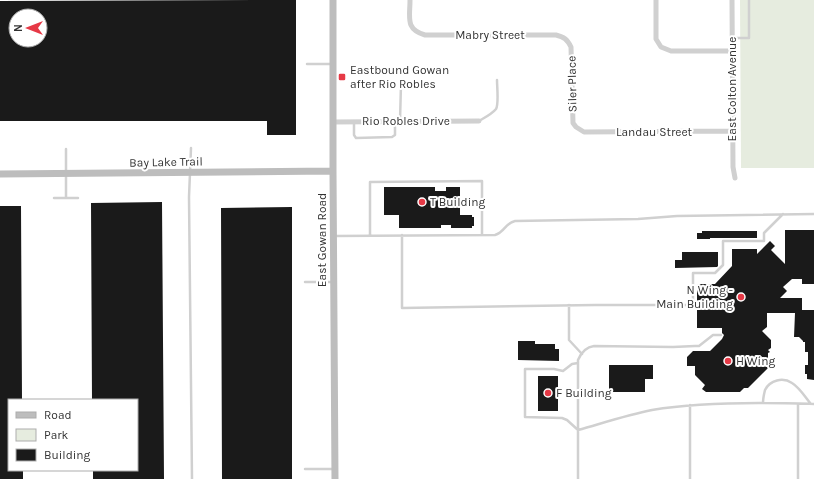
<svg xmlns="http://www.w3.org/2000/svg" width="814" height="479" font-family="Karla,sans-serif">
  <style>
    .green { fill: #e6ecdf }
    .building { fill: #1a1a1a; fill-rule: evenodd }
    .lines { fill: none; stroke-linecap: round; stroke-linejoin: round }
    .lane { stroke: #d0d0d0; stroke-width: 2.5 }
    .street { stroke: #d0d0d0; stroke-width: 5 }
    .secondary { stroke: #bdbdbd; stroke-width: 7 }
    .poi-dot { fill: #e63946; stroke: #fff; stroke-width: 1.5 }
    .labels { text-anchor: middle; stroke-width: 4; stroke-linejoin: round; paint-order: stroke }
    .street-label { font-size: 12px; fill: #333; stroke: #fff }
    .poi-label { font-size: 12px; fill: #333; stroke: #fff; text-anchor: start }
  </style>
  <rect width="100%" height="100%" fill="#fff"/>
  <path class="green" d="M740,0h74v168h-73z"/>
  <path class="building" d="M268,0h28v135h-29v-14h-267v-120zM16,16h24v24h-24z
    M384,187h51v4h11v-4h14v28h12v2h2v9h-2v2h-21v-3h-10v3h-42v-13h-15z
    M162,202l2,277h-71v-9h44v-70h-45l-1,-197z
    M0,206h21l1,194h-13v70h14v9h-23z
    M292,207v272h-70l-1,-271z
    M785,230h29v54h-12v-5h-10l-9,8 4,4 -7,7h22v12h12v70l-7,-1v-5h-2v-9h3v-13h-3v-10h-2v-1l-4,-4h-5l1,-24h-28v14l-5,4 9,9v8l-3,2 2,2 -2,1v15l-20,20h-4l-4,4h-34l-4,-3 3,-4 -10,-10v-9h-8v-9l6,-6h17l12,-12 2,-4 -2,-2v-5h-25v-44h18l17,-18v-17h25v5l13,-13 5,5 -4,4 14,14z
    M702,231h55v7h-47v1h-13v-6h5z
    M682,252h36v14l-1,1 -42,1v-8h7z
    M518,341h17v3h20v5h4v12l-41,-1z
    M609,365h44v14h-8v13h-36z
    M538,376h20v35h-20z"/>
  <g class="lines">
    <path class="lane" d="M732,38h17v-38
      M307,64h26
      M400,121l1,-37
      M479,121c5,-3 13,-7 17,-12 3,-5 1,-22 1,-29
      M354,122v13l2,3 36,-1 3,-2v-13
      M191,148l-2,49 3,282
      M66,149v49h12
      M54,198h12
      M370,235v-53l112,-1v54
      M402,235v73l193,-3h98v-32h22l8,-8v-24h41v-8l19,-19
      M334,236l161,-1c10,-3 10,-12 20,-14l123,-2 39,-3 137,-2
      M305,282h27
      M569,305v35l13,14
      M578,363l-6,1 -9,7 -9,-2h-29v48l37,1 5,2 11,10c25,-7 49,-15 74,-20 36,-6 71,-7 107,-7 18,0 37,0 55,1
      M763,403c0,-5 1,-9 2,-13 5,-10 18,-13 27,-7 8,5 13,14 19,21
      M305,469h29
      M578,479v-119c3,-7 8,-13 16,-14l79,1 22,-1h4l14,-11h8
      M690,479v-74
      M798,479v-75"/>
    <path class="street" d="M410,0c0,18 -5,29 15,35h131c8,2 11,4 15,12l2,76 3,4 8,5 149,-1
      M656,0v39l5,8 10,4h61
      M732,0l1,167 2,11
      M333,122l146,-1"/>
    <path class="secondary" d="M333,0v171l2,308
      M0,174l333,-3"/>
  </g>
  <g class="poi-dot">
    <rect x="338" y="73" width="8" height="8" rx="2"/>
    <circle cx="422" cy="202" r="4"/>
    <circle cx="741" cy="297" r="4"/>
    <circle cx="728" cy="361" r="4"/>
    <circle cx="548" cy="393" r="4"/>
  </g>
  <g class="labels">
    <g class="street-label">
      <text x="490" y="39">Mabry Street</text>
      <text transform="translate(572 84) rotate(-91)" y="4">Siler Place</text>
      <text transform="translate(732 89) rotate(-90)" y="4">East Colton Avenue</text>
      <text x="406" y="125">Rio Robles Drive</text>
      <text x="654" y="136">Landau Street</text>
      <text transform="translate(166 162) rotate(-1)" y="4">Bay Lake Trail</text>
      <text transform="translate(322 240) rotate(-90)" y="4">East Gowan Road</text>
    </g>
    <g class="poi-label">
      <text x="350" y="74">Eastbound Gowan<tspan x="350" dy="14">after Rio Robles</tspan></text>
      <text x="430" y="206">T Building</text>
      <text x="733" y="294" text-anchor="end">N Wing -<tspan x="733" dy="14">Main Building</tspan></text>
      <text x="736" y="365">H Wing</text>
      <text x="556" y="397">F Building</text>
    </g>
  </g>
  <rect x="8" y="399" width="130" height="72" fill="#ffffff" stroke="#adadad"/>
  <rect x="16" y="412" width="20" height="6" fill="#bdbdbd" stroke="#adadad"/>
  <text x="44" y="419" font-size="12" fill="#333333">Road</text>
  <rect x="16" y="429" width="20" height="12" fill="#e6ecdf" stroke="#adadad"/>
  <text x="44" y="439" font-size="12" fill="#333333">Park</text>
  <rect x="16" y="449" width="20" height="12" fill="#1a1a1a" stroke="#adadad"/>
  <text x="44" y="459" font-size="12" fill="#333333">Building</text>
  <g transform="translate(28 28) rotate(270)"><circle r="19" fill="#ffffff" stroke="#adadad"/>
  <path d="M0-3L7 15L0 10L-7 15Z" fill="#e63946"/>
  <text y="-6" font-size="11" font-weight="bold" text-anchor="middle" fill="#333333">N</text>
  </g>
</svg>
